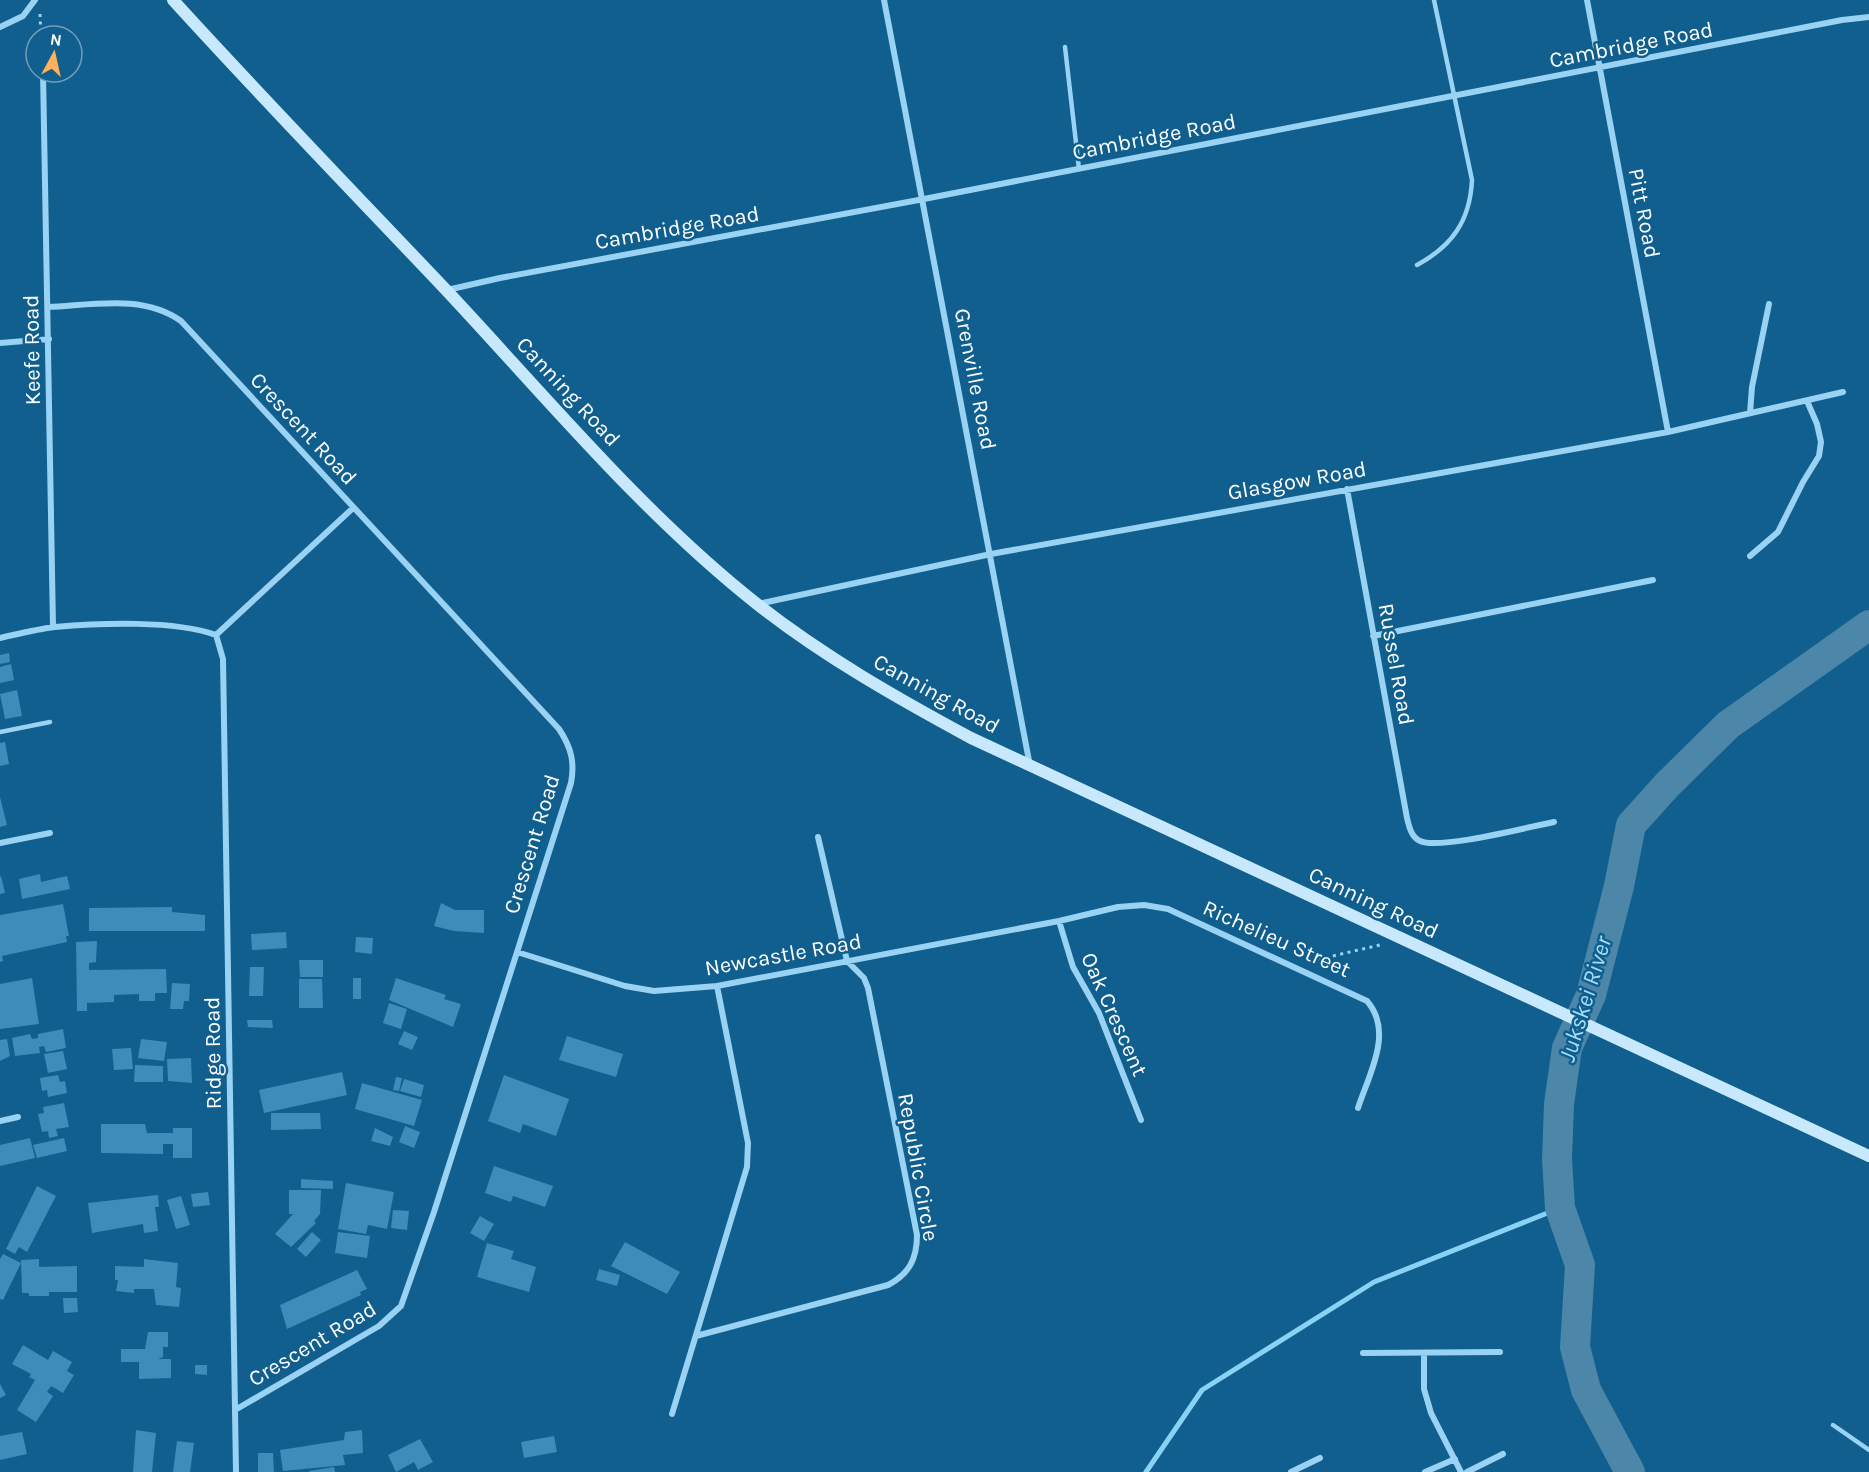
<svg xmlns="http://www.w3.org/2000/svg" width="1869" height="1472" font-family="Karla,sans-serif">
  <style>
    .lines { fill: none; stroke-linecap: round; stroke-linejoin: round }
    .stream { stroke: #8ad1f6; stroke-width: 5 }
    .river { stroke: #4c86a8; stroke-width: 30 }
    .building { fill: #3d8cb9 }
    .path { stroke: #99d2f3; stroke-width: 3; stroke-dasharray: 3 4.5; stroke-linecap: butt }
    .lane { stroke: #99d2f3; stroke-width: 4.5 }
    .street { stroke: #99d2f3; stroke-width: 6 }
    .secondary { stroke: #c8e9fd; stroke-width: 12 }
    .labels { text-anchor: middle; stroke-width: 5; stroke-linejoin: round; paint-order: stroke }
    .street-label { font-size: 22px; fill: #fff; stroke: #105f8e }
    .water-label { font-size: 24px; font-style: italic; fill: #a5dcfa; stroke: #105f8e }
  </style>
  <rect width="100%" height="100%" fill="#105f8e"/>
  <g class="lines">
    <path class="stream" d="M1146,1472l56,-82 172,-108 186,-74"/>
    <path class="river" d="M1630,1472l-44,-82 -11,-43 5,-82 -20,-57 -3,-49 2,-55 8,-56 24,-53 28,-109 12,-61 36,-40 61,-60 141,-100"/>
  </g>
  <path class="building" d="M9,653l1,9 -10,2v-9z
    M11,664l3,16 -14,3v-16z
    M17,690l5,26 -17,3 -5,-25z
    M5,742l4,22 -9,2v-23z
    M0,797l7,28 -7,2z
    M40,874l1,8 26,-6 3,13 -48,10 -3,-20z
    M1,876l4,17 -5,1v-17z
    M441,903l14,7h29v23l-30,-2 -20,-5z
    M63,904l6,32h-3l1,6 -65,14 1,5 -3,1v-47z
    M172,907v5l33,3v16h-116v-23z
    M286,932l1,16 -35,2 -1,-16z
    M356,937l17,1 -1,16 -17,-2z
    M97,941l-1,21 -7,1v7l77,-1 1,24h-12v8h-16v-7l-25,1v7l-27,1v8h-10l-1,-69z
    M299,960h24v17h-23z
    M250,967h14l-1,29h-14z
    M32,978l7,46 -39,5v-45z
    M353,978h8v21h-8z
    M396,978l50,17 -2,4 17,5 -8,23 -64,-27z
    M299,979h23l1,29h-24z
    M172,983l18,1 -1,17h-5l-1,8h-13z
    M389,1003l18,6 -6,20 -18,-6z
    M247,1020h25l1,8 -25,-1z
    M63,1029l3,19 -20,4 -2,-6 -5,1 1,6 -25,3 -3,-18 18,-4 2,5 6,-1v-4z
    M404,1031l14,6 -6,13 -14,-6z
    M567,1036l56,18 -7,23 -57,-17z
    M7,1039l3,17 -10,5v-21z
    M141,1039l26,3 -3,19 -26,-3z
    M131,1048l2,21 -19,1 -2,-21z
    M63,1051l4,18 -19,4 -4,-19z
    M191,1058l1,25 -24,-2 -1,-22z
    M135,1065l28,1v16h-29z
    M342,1072l5,23 -83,18 -5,-23z
    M58,1075l2,7 5,-1 2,12 -19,4 -1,-7 -5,1 -2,-13z
    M504,1075l65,24 -13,37 -33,-12 -3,9 -32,-12z
    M396,1077l6,1 -3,13 -6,-1z
    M404,1079l20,6 -3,12 -21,-6z
    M362,1083l60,17 -8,26 -59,-17z
    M64,1103l5,24 -13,2 2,7 -9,2 -1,-7 -6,1 -4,-18 6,-1 -1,-6z
    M271,1113h49l1,16 -50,1z
    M101,1124h44l2,9h26v-5h19v30h-19v-14h-10v10l-62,-1z
    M405,1126l15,6 -6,16 -15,-6z
    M375,1128l18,9 -3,9 -19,-5z
    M30,1138l5,20 -35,8v-21z
    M64,1138l3,13 -30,7 -4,-13z
    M494,1166l59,20 -8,21 -32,-11 -2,6 -26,-9z
    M301,1179l32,2v8l-32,-1z
    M346,1183l48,9 -7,37 -19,-4 -2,9 -28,-5z
    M37,1186l19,10 -29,56 -8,-5 -4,7 -9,-5z
    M289,1190h32l-1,24 -6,7 2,2 -25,24 -16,-13 18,-20h-4z
    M208,1192l2,13 -17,2 -2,-13z
    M158,1195l1,12h-4l3,24 -14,2 -1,-9 -51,9 -4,-30z
    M181,1196l9,29 -14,4 -9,-29z
    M393,1210l16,1 -2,19 -16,-2z
    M480,1216l14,8 -10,17 -14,-8z
    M312,1232l9,8 -15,17 -9,-8z
    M338,1232l32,4 -3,22 -32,-5z
    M625,1242l55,30 -13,22 -56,-28z
    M487,1243l27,8 -3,8 25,8 -7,25 -52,-15z
    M3,1254l18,9 -18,37 -3,-1v-40z
    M39,1259v8l38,-1v26h-28v4h-20v-3h-7l-1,-33z
    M144,1259l34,4 -2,24 5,1 -2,19 -23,-2 -2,-16h-20v4l-18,-2 2,-11h-3v-14l29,1z
    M599,1269l21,6 -3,11 -21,-6z
    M357,1270l10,19 -7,3 1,3 -74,34 -7,-24z
    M63,1298h14l1,14 -14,1z
    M148,1332h20v15h-5v10l-5,2h13v19l-32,1v-17h-18v-13h24z
    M23,1345l25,15 5,-9 19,11 -5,9 7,4 -11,18 -12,-7 -4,6 6,4 -17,26 -19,-12 18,-30 -6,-3 2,-3 -19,-10z
    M195,1365h12v10l-12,-1z
    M0,1384l6,11 -6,3z
    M136,1430l20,3 -4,39h-19z
    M362,1430l1,23 -20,2 2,10 -62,6 -3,-21 64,-10 1,-8z
    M22,1432l5,22 -27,6v-24z
    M554,1436l3,16 -33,6 -3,-16z
    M420,1439l13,23 -15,8 -4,-8 -18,10 -8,-17z
    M177,1441l17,2 -4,29h-17z
    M258,1453h15l1,19h-16z
    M334,1467l1,5h-26v-1z"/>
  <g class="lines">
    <path class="path" d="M40,14l1,22
      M1311,961l69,-16"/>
    <path class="lane" d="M1065,47l14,122
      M1417,265c35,-19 53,-44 55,-85l-38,-180
      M0,732l50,-10
      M1833,1425l36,25"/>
    <path class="street" d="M884,0l146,766
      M1587,0l81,432
      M0,27l23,-11 12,-16
      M43,72l10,555
      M447,290l53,-12 424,-79 918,-179 27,-3
      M48,307c45,-2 95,-13 133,14l378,408c12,18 16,33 12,54l-137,429 -33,94 -22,20 -144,84
      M0,343l49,-4
      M1750,413l2,-26 17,-83
      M1347,489l60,329c2,8 4,19 13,23 20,9 108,-14 134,-19
      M1750,556l28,-24 25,-50 16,-26 2,-14 -4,-18 -10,-23
      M758,604l233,-50 677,-122 175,-40
      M216,635l7,24 13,813
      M1373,636l280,-56
      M0,638c18,-4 37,-9 55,-11 45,-4 119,-7 161,8l137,-127
      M0,843l50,-10
      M1059,921l14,46 26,46 42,107
      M517,952l108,34 29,5 63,-5 342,-65 59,-14 26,-2 24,4 199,92c27,31 2,73 -9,107
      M0,1121l18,-4
      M696,1336l192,-51c21,-11 29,-26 29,-50l-49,-247 -4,-10 -17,-17 -29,-124
      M1363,1353l137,-1
      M1424,1354v35l7,24 30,59
      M672,1414l75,-247 1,-24 -31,-157
      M1291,1472l29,-14
      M1425,1472l30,-13
      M1467,1472l36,-18"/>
    <path class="secondary" d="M173,0c90,99 183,195 275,292 100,107 194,221 309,312 66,52 140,94 214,134l898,418"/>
  </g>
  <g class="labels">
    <g class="street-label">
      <text transform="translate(1631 44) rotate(-11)" y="8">Cambridge Road</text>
      <text transform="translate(1154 136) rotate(-11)" y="8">Cambridge Road</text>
      <text transform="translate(1645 213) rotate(79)" y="8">Pitt Road</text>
      <text transform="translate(677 227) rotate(-10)" y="8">Cambridge Road</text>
      <text transform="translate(31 350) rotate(-91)" y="8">Keefe Road</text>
      <text transform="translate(976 379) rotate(79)" y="8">Grenville Road</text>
      <text transform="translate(569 391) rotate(47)" y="8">Canning Road</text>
      <text transform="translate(304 428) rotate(47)" y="8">Crescent Road</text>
      <text transform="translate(1297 480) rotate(-10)" y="8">Glasgow Road</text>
      <text transform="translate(1397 664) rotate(80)" y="8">Russel Road</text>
      <text transform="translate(937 693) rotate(29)" y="8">Canning Road</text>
      <text transform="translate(531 844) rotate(-73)" y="8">Crescent Road</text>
      <text transform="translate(1374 902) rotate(25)" y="8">Canning Road</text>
      <text transform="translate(1277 938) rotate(24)" y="8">Richelieu Street</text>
      <text transform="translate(783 954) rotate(-10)" y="8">Newcastle Road</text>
      <text transform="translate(1115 1014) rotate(66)" y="8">Oak Crescent</text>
      <text transform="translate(212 1053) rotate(-91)" y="8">Ridge Road</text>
      <text transform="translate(919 1167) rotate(80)" y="8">Republic Circle</text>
      <text transform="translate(312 1343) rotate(-31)" y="8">Crescent Road</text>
    </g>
    <g class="water-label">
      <text transform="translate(1585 999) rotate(-73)" y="8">Jukskei River</text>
    </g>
  </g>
  <g transform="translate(54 54) rotate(8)"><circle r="28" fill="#105f8e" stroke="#709fbb" stroke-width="1.5"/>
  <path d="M0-4.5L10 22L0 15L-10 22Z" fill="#ffb05a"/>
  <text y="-9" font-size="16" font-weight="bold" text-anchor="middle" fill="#ffffff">N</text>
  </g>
</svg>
